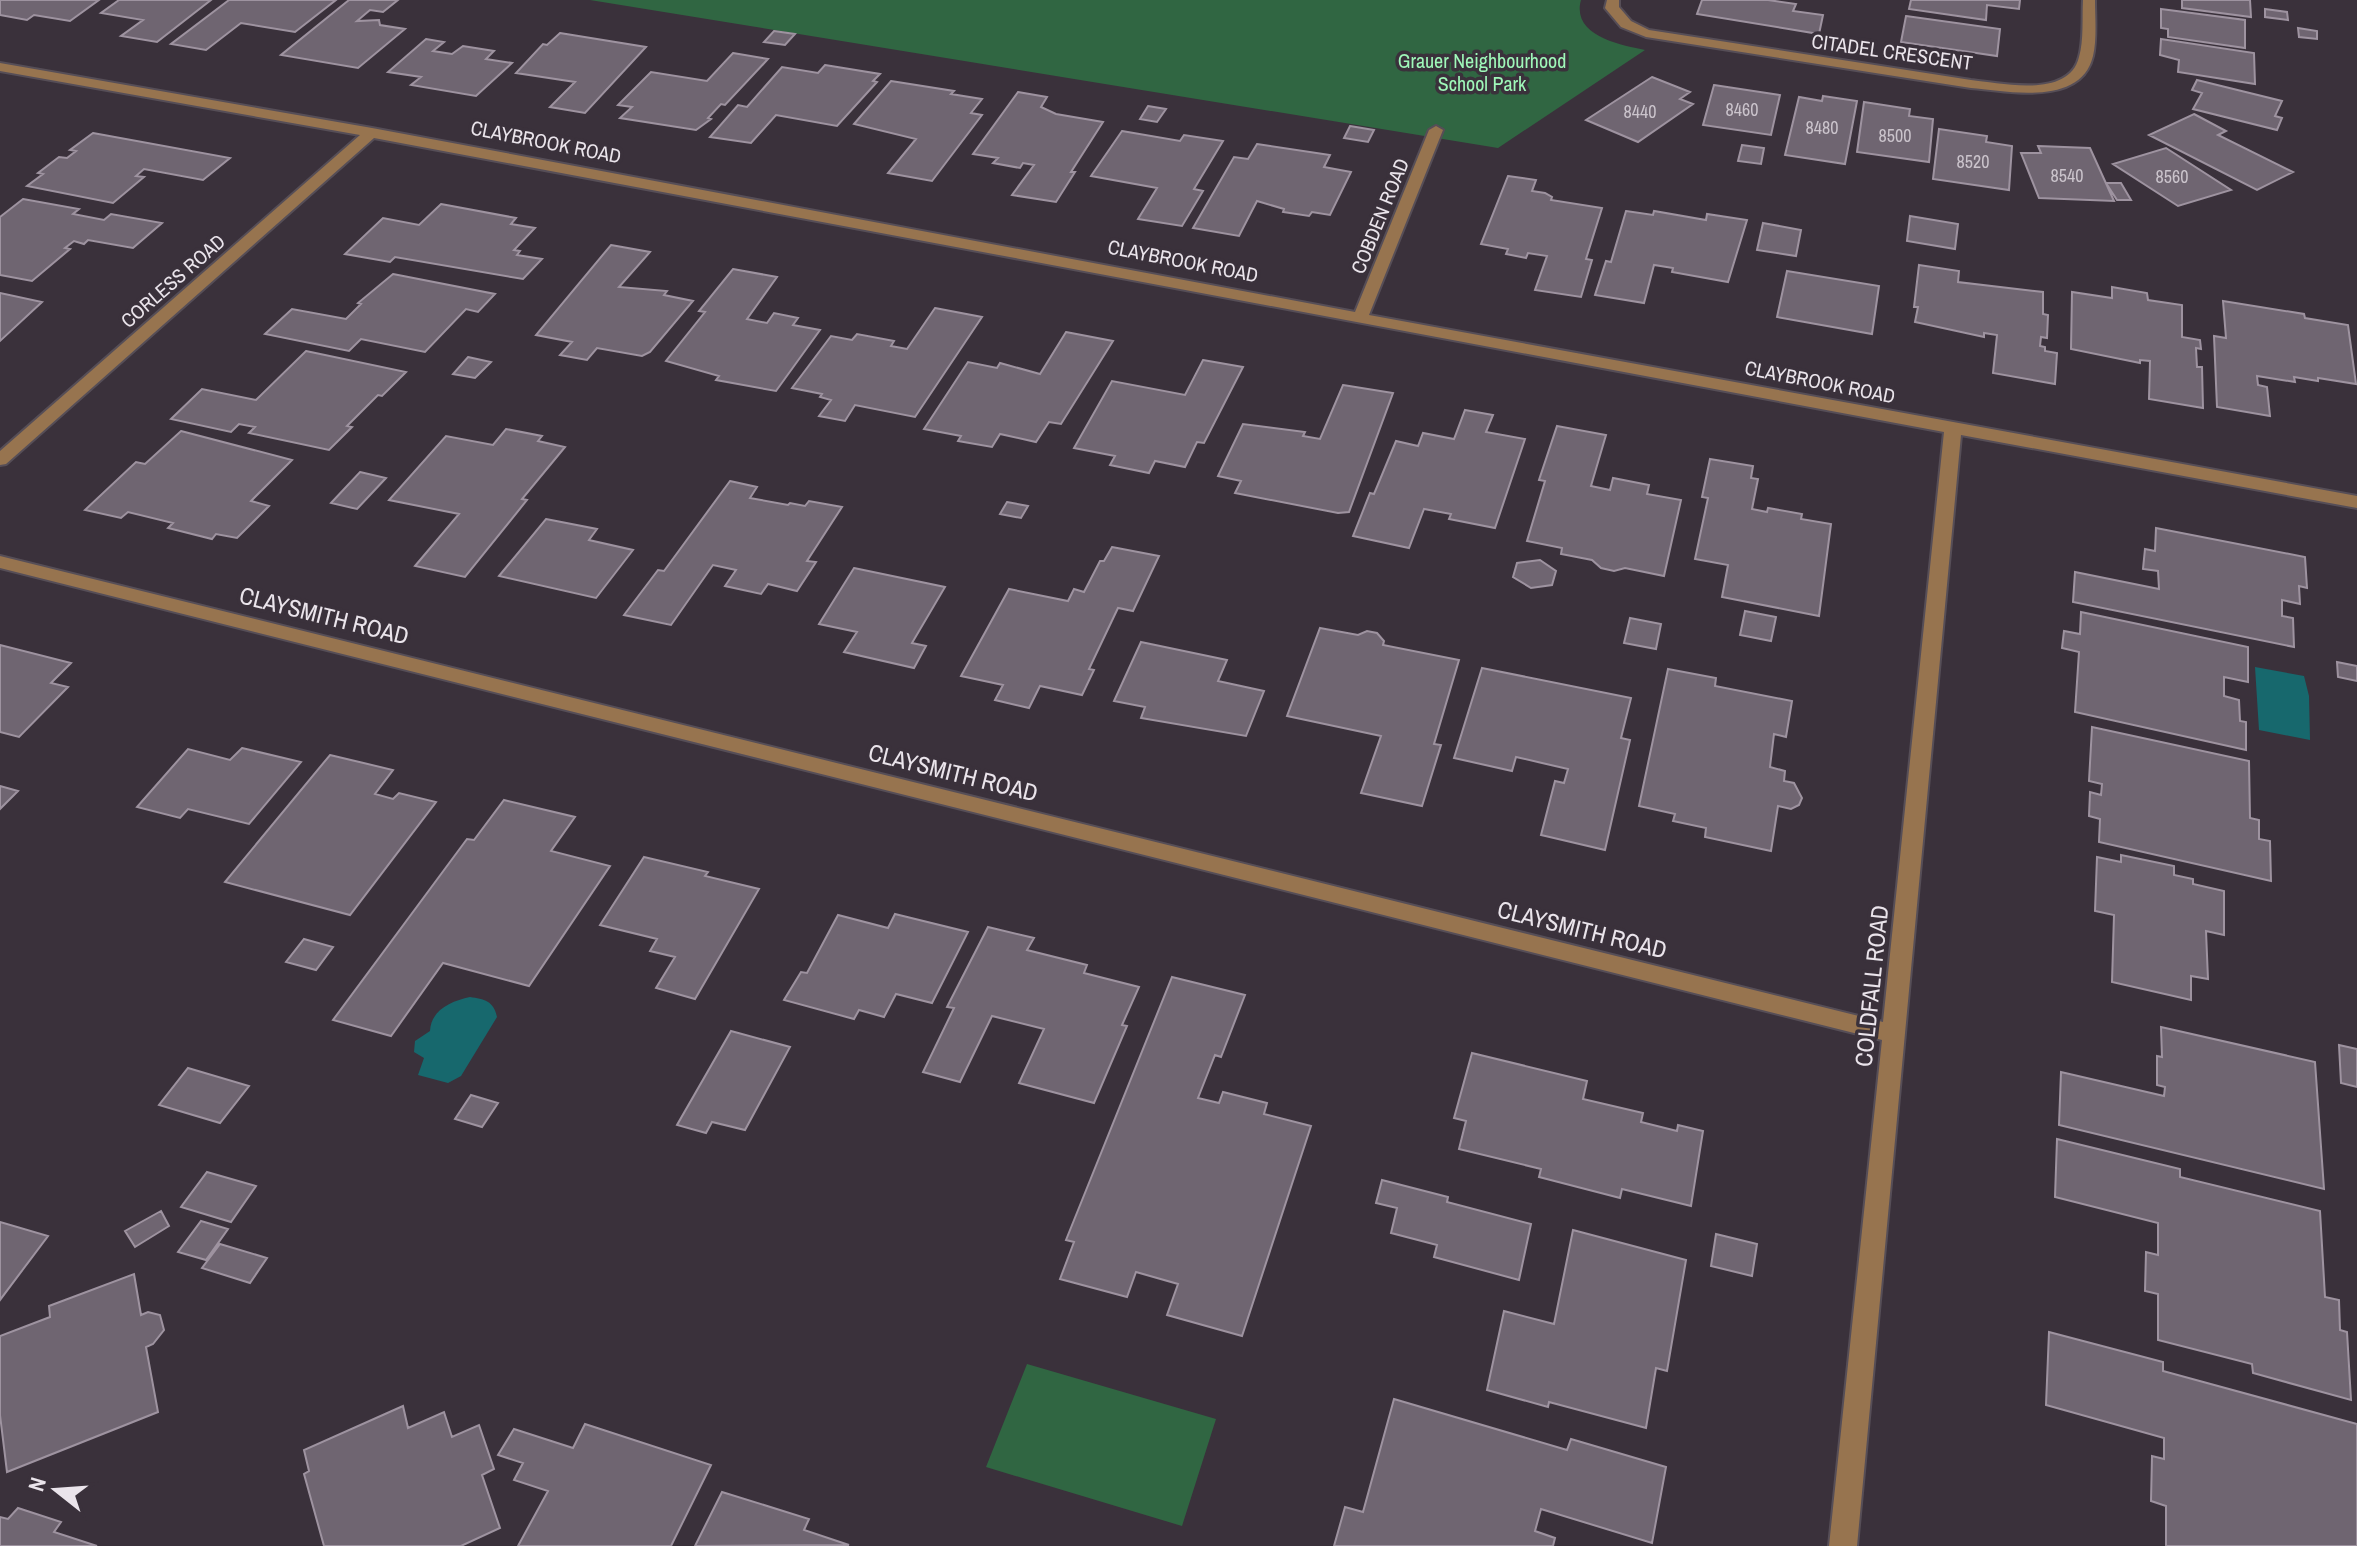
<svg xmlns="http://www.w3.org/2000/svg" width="2357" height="1546" font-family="'Archivo Narrow',sans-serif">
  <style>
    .green { fill: #306642 }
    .water { fill: #17686d }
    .building { fill: #6f6571; stroke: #9e93a0; stroke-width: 2 }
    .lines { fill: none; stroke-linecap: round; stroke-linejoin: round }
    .minor-casing { stroke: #564e57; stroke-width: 4 }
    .minor { fill: #97744f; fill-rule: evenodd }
    .labels { text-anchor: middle; stroke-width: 7; stroke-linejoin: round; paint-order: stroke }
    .far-number-label { font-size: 18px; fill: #cbc4cc }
    .far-street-label { font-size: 20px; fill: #eae4eb; stroke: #3a313b }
    .far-park-label { font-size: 20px; fill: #9ff8b9; stroke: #3a313b }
    .street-label { font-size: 24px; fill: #eae4eb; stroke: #3a313b }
  </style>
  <rect width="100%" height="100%" fill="#3a313b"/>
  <path class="green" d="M590,0h991c-10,36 40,45 64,50l-147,98z
    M1027,1364l189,55 -34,107 -196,-59z"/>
  <path class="water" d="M2255,667l49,9 5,20 1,44 -51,-10z
    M470,997c14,2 24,4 27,20l-36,59 -13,7 -30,-8 6,-17 -10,-6 1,-11 15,-10c1,-21 21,-30 40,-34z"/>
  <path class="building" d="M0,0h99l-29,21 -36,-6 -7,5 -27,-5z
    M119,0h92l-54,42 -36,-6 22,-16 -42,-7z
    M229,0h107l-41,32 -54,-9 -35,27 -35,-6z
    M349,0h49l-15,12 -13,-2 -13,11 22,-1 1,5 25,4 -47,39 -77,-13z
    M1702,0h66l28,4 -3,7 30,4 -4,19 -122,-20z
    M1911,0h109l-1,9 -32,-4 -1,15 -77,-11z
    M2182,0h68l1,17 -69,-9z
    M2161,9l84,11v28l-77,-11v-8l-7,-1z
    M2265,9l22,3 1,8 -23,-3z
    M1906,16l94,13 -3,27 -96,-14z
    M2298,28l19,3v8l-18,-2z
    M774,31l21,3 -10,11 -21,-3z
    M560,33l86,14 -61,66 -35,-6 25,-25 -59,-9 27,-29 4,1z
    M426,39l18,3 -11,9 19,3 11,-8 31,5 -8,8 26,4 -36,33 -65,-11 10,-8 -33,-5z
    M2161,39l93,14 1,31 -77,-12 1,-12 -19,-5z
    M733,53l35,6 -43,46 -4,-1 -13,14 3,1 -15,11 -76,-12 12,-11 -14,-2 33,-33 56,9z
    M825,65l55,9 -7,7 4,1 -40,44 -61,-11 -25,28 -41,-6 28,-32 9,2 35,-40 36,6z
    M1652,77l38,15 -10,7 13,5 -55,38 -52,-22z
    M2197,80l85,21 -7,15 7,2 -5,12 -84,-21 9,-16 -10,-3z
    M891,81l63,10 -3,3 31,5 -11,14 11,2 -50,66 -44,-8 28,-34 -62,-15z
    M1714,85l66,10 -9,40 -68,-10z
    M1018,92l29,5 -6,10 15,7 47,8 -32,50h4l-19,30 -44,-7 22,-30 -11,-2 -3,5 -27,-5 5,-5 -25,-4z
    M1823,96l34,5 -12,63 -60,-9 14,-58 23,4z
    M1864,102l46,7 -1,7 24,3 -4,43 -72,-10z
    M1148,106l18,3 -9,13 -17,-3z
    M2194,114l32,17 -8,4 75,37 -36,18 -108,-55z
    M1350,126l24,4 -6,12 -24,-4z
    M1939,129l48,7 -1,6 26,4 -3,44 -76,-11z
    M1122,131l58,10 4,-6 39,6 -29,48 9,2 -21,35 -44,-7 19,-31 -66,-12z
    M93,133l137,25 -27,22 -59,-11 -8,7 8,1 -31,26 -86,-17 16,-12 -5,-1 21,-16 8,1 9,-7 -6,-1z
    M1257,144l73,11 -6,12 27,5 -21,43 -18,-3 -3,4 -26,-4 1,-3 -27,-8 -18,35 -46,-8 41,-71 14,2z
    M1742,145l22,3 -3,16 -23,-3z
    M2038,146l52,2 24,53 -75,-3 -18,-45h20z
    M2166,148l65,42 -53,16 -65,-42z
    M1508,176l28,4 -4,11 13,2 7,4 -1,3 51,8 -16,51 6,1 -11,37 -46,-7 12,-34 -19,-3 -2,5 -20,-4 2,-5 -27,-5z
    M2106,183h15l10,17h-14z
    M23,199l56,10 -6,5 31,6 7,-6 51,9 -29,25 -45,-8 -4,4 -10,-3 -9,7 5,1 -38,32 -32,-6v-58z
    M441,204l75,14 -5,6 24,4 -21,22 6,1 -3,4 25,4 -19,20 -128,-22 -5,5 -45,-8 38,-36 36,7z
    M1626,211l27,4 1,-4 52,9 1,-6 40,6 -19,62 -56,-10 1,-4 -19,-3 -10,38 -49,-8 11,-34 5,1z
    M1910,216l48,8 -3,25 -48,-8z
    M1763,223l38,7 -5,26 -39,-6z
    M611,245l39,7 -31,35 48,4 -3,4 29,6 -43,51 -8,4 -45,-8 -10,12 -27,-5 12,-13 -36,-7z
    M1919,265l40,6 -1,11 85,10v22l5,1 -1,23 -6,-1 -1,9 5,1v4l12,2 -2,31 -62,-11 4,-38 -13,-2v4l-69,-15 3,-15h-4z
    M733,269l44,8 -30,42 20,4 7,-10 24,5 -5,7 27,5 -44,61 -60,-11 3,-4 -53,-15 39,-49 -6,-1z
    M1787,271l92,15 -7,48 -95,-17z
    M393,274l102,20 -17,18 -12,-3 -41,43 -64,-13 -12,12 -84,-17 27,-25 54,10 15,-15 -3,-1z
    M2112,287l35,6 1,7 34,5v32l18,3 1,9 -5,-1 1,19h5l1,41 -54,-9 1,-38 -10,-1v3l-69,-14 1,-57 40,6z
    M0,293l42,9 -42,39z
    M2223,301l81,13 1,4 43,7 8,59 -38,-6v3l-24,-4 1,5 -38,-6 1,9 9,2 3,29 -53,-9 -3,-71 12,2z
    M935,308l47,9 -67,100 -60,-12 -10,16 -26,-5 12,-16 -11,-3 2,-3 -30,-6 39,-52 21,4 5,-6 37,7 -3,5 16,3z
    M1066,332l47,9 -52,83 -12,-2 -13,20 -36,-8 -8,13 -34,-6 3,-5 -37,-7 44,-67 29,6 3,-5 40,11z
    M306,351l100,21 -24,24 -4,-1 -31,31 5,1 -23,23 -80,-17 6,-6 -16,-3 -8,8 -60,-13 31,-30 54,11z
    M468,357l23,5 -16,16 -22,-4z
    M1203,360l40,7 -39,76 -7,-1 -12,25 -30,-6 -6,12 -39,-8 5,-9 -41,-8 38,-67 73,14z
    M1343,385l50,8 -44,119 -11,1 -103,-20 6,-12 -23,-5 25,-52 62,8 -2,4 17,3z
    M1465,410l28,5 -7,17 39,7 -30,89 -46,-9 2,-5 -27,-5 -15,39 -56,-12 17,-43 4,1 22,-53 22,5 5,-13 31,6z
    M1557,426l49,9 -15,51 19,4 3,-12 36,7 -2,9 34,6 -17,76 -39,-8 -11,3 -13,-3 -9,-8 -31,-6 1,-6 -35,-7 18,-60 -6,-1z
    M506,429l36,7 -4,5 27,6 -43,52 5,1 -62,77 -50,-11 44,-52 -70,-14 57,-64 47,9z
    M181,431l111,29 -41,41 18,5 -32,32 -21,-4 -4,5 -44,-11 5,-5 -45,-11 -7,6 -36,-8 51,-48 9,2z
    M1710,459l43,7 -2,12 7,1 -6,30 15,3 1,-4 34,6 -1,5 30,5 -12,92 -97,-19 6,-32 -33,-6 13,-61 -6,-1z
    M360,472l26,6 -29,31 -26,-6z
    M730,481l27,6 -7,11 38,7 2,-2 15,3 4,-5 33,6 -35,54 9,1 -19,29 -29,-7 -7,10 -36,-8 11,-16 -23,-5 -42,60 -47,-10 34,-45 6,1z
    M1007,502l21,4 -7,12 -21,-4z
    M546,519l51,10 -8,11 44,10 -37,48 -97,-22z
    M2156,528l149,29 2,31 -8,-2 1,18 -18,-4v16l11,2 1,29 -221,-45 2,-30 84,17 -1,-18 -15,-2 2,-20 10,2z
    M1112,547l47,9 -26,55 -15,-3 -29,61 5,1 -12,25 -42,-9 -11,22 -34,-8 8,-15 -42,-9 48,-87 59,12 6,-12 10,3 16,-31h4z
    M1540,560l16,11 -4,14 -21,3 -18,-11 4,-14z
    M854,568l91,19 -33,56 14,3 -12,22 -70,-16 13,-20 -38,-8z
    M1745,611l31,6 -5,24 -31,-6z
    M2081,612l167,35v35l-24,-5v19l15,4 1,21 6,1v28l-171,-38 4,-60 -17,-4 2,-17 16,3z
    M1630,618l31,6 -5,25 -32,-6z
    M1320,628l38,7 9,-4 10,2 7,8 -1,4 76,15 -25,84 7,1 -19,61 -61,-13 20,-57 -94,-20z
    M1141,642l86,18 -9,21 46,10 -18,45 -105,-18 4,-11 -31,-6z
    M0,645l71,18 -20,20 17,4 -49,50 -19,-5z
    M2337,662l20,4v15l-19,-4z
    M1482,668l149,30 -10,40 9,2 -25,110 -64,-15 14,-54 9,2 4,-14 -52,-12 -4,14 -58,-13z
    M1668,669l48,9 -1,8 77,15 -6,36 -12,-3 -4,33 15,4 -1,10 10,2 8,15 -3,7 -8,4 -13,-3 -7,45 -66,-14 1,-9 -33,-7 2,-7 -36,-8z
    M2092,727l157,34 1,57 9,2v19l11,2 1,40 -172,-39 1,-23 -11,-3 1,-24 11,3 1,-11 -13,-3z
    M242,748l59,14 -52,62 -61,-15 -8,9 -43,-11 51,-58 42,11z
    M330,755l63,15 -18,24 18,5 6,-6 37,9 -86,113 -125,-33z
    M0,786l18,5 -18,18z
    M504,800l71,17 -24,34 59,15 -81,120 -86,-23 -52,73 -58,-16 134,-181 7,1z
    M2121,855l53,11v9l19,4v5l31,7v44l-18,-4 2,48 -17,-3v24l-79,-18 2,-67 -19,-4 2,-54 24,5z
    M644,857l64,15 -3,4 54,13 -64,110 -39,-11 19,-31 -25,-6 7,-12 -57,-14z
    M895,914l73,18 -36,71 -36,-9 -12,23 -25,-7 -5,9 -70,-19 17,-28 6,1 31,-58 50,13z
    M988,927l46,11 -7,12 60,15 -3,8 55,14 -17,38 5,1 -33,77 -75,-20 25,-54 -52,-13 -32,66 -37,-10 31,-64 -7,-1z
    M304,939l29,8 -17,23 -30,-8z
    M1172,977l73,18 -24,62 -6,-2 -17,43 21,5 4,-11 44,11 -3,11 47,12 -69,210 -75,-21 11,-31 -42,-12 -9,25 -67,-18 14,-37 -8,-2z
    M2161,1027l154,35 9,127 -265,-64 2,-53 103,24 1,-9 -8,-2v-29l5,1z
    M731,1031l59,16 -45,83 -33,-8 -6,11 -29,-8z
    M2339,1045l18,4v38l-16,-4z
    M1472,1053l115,28 -4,18 60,14 -2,9 36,9 1,-6 25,6 -12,75 -69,-17 -2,9 -81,-21 2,-8 -82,-20 7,-28 -12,-3z
    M188,1068l61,18 -29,37 -61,-18z
    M471,1095l27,8 -16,24 -27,-8z
    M2057,1139l123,30v8l140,34 5,86 14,3 1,30 7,2 4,68 -98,-27 -1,-9 -94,-24v-46l-13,-3 1,-39 12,3v-32l-103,-26z
    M207,1172l49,14 -25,36 -50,-15z
    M1382,1180l66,17 -1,5 84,22 -12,56 -85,-23 3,-12 -46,-12 6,-25 -21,-5z
    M161,1211l8,15 -34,21 -10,-16z
    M201,1221l27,8 -22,31 -28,-8z
    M0,1222l48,14 -48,64z
    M1573,1230l113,30 -19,111 -11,-3 -10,60 -97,-26 -1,5 -61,-17 17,-79 50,13z
    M1716,1234l41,10 -5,32 -41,-10z
    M220,1244l47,14 -17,25 -48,-15z
    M134,1274l7,41 7,-3 12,3 4,15 -11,14 -7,3 12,65 -151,60 -7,-57v-79l50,-19 -1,-11z
    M2049,1332l114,30v9l194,53v122h-191v-40l-15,-5 1,-45 12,3v-21l-118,-33z
    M1394,1399l173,51 4,-11 95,28 -14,76 -111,-34 -6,22 20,7 -2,8h-219l11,-39 18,5z
    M403,1406l5,22 36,-16 8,25 27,-12 15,44 -12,6 18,53 -39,18h-137l-20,-72 5,-3 -5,-21z
    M585,1424l126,41 -40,81h-153l30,-55 -34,-11 9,-17 -25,-8 16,-26 59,19z
    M722,1492l87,27 -5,11 45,15 -154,1z
    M18,1508l43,14 -7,10 43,14h-97v-29l8,2z"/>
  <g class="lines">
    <g class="minor-casing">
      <path id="minor" d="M1607,0h12v7l12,14 18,9 322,50c30,3 98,19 108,-23 5,-17 3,-39 4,-57h12c0,18 2,39 -2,56 -12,51 -86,35 -122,32l-325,-51 -25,-10 -16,-19z
        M0,63l372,65 983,184 74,-182 7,-4 7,4 -74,185 988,181v12l-396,-73 -104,1111h-28l53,-506 -1882,-472v-12l1883,466 61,-590 -1570,-294 -368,326 -6,1v-14l360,-316 -360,-64z"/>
    </g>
    <use href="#minor" class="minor"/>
  </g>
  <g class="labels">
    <g class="far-number-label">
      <text x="1742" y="116">8460</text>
      <text x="1640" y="118">8440</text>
      <text x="1822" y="134">8480</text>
      <text x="1895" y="142">8500</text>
      <text x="1973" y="168">8520</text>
      <text x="2067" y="182">8540</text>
      <text x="2172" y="183">8560</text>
    </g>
    <g class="far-street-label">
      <text transform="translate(1892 52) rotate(8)" y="7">CITADEL CRESCENT</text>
      <text transform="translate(546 142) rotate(11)" y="7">CLAYBROOK ROAD</text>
      <text transform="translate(1380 216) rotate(-68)" y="7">COBDEN ROAD</text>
      <text transform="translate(1183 261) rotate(11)" y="7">CLAYBROOK ROAD</text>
      <text transform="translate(173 281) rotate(-41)" y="7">CORLESS ROAD</text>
      <text transform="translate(1820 382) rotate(11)" y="7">CLAYBROOK ROAD</text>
    </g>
    <g class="far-park-label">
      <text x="1482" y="68">Grauer Neighbourhood<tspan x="1482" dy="23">School Park</tspan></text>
    </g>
    <g class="street-label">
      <text transform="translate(324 616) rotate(14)" y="8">CLAYSMITH ROAD</text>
      <text transform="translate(953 773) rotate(14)" y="8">CLAYSMITH ROAD</text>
      <text transform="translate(1582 930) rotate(14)" y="8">CLAYSMITH ROAD</text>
      <text transform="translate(1872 986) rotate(-84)" y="8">COLDFALL ROAD</text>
    </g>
  </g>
  <g transform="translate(56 1490) rotate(287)" stroke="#3a313b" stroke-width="6" paint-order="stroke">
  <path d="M0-6L14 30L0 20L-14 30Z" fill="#eae4eb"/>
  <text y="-12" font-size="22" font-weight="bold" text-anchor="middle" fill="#eae4eb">N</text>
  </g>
</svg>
